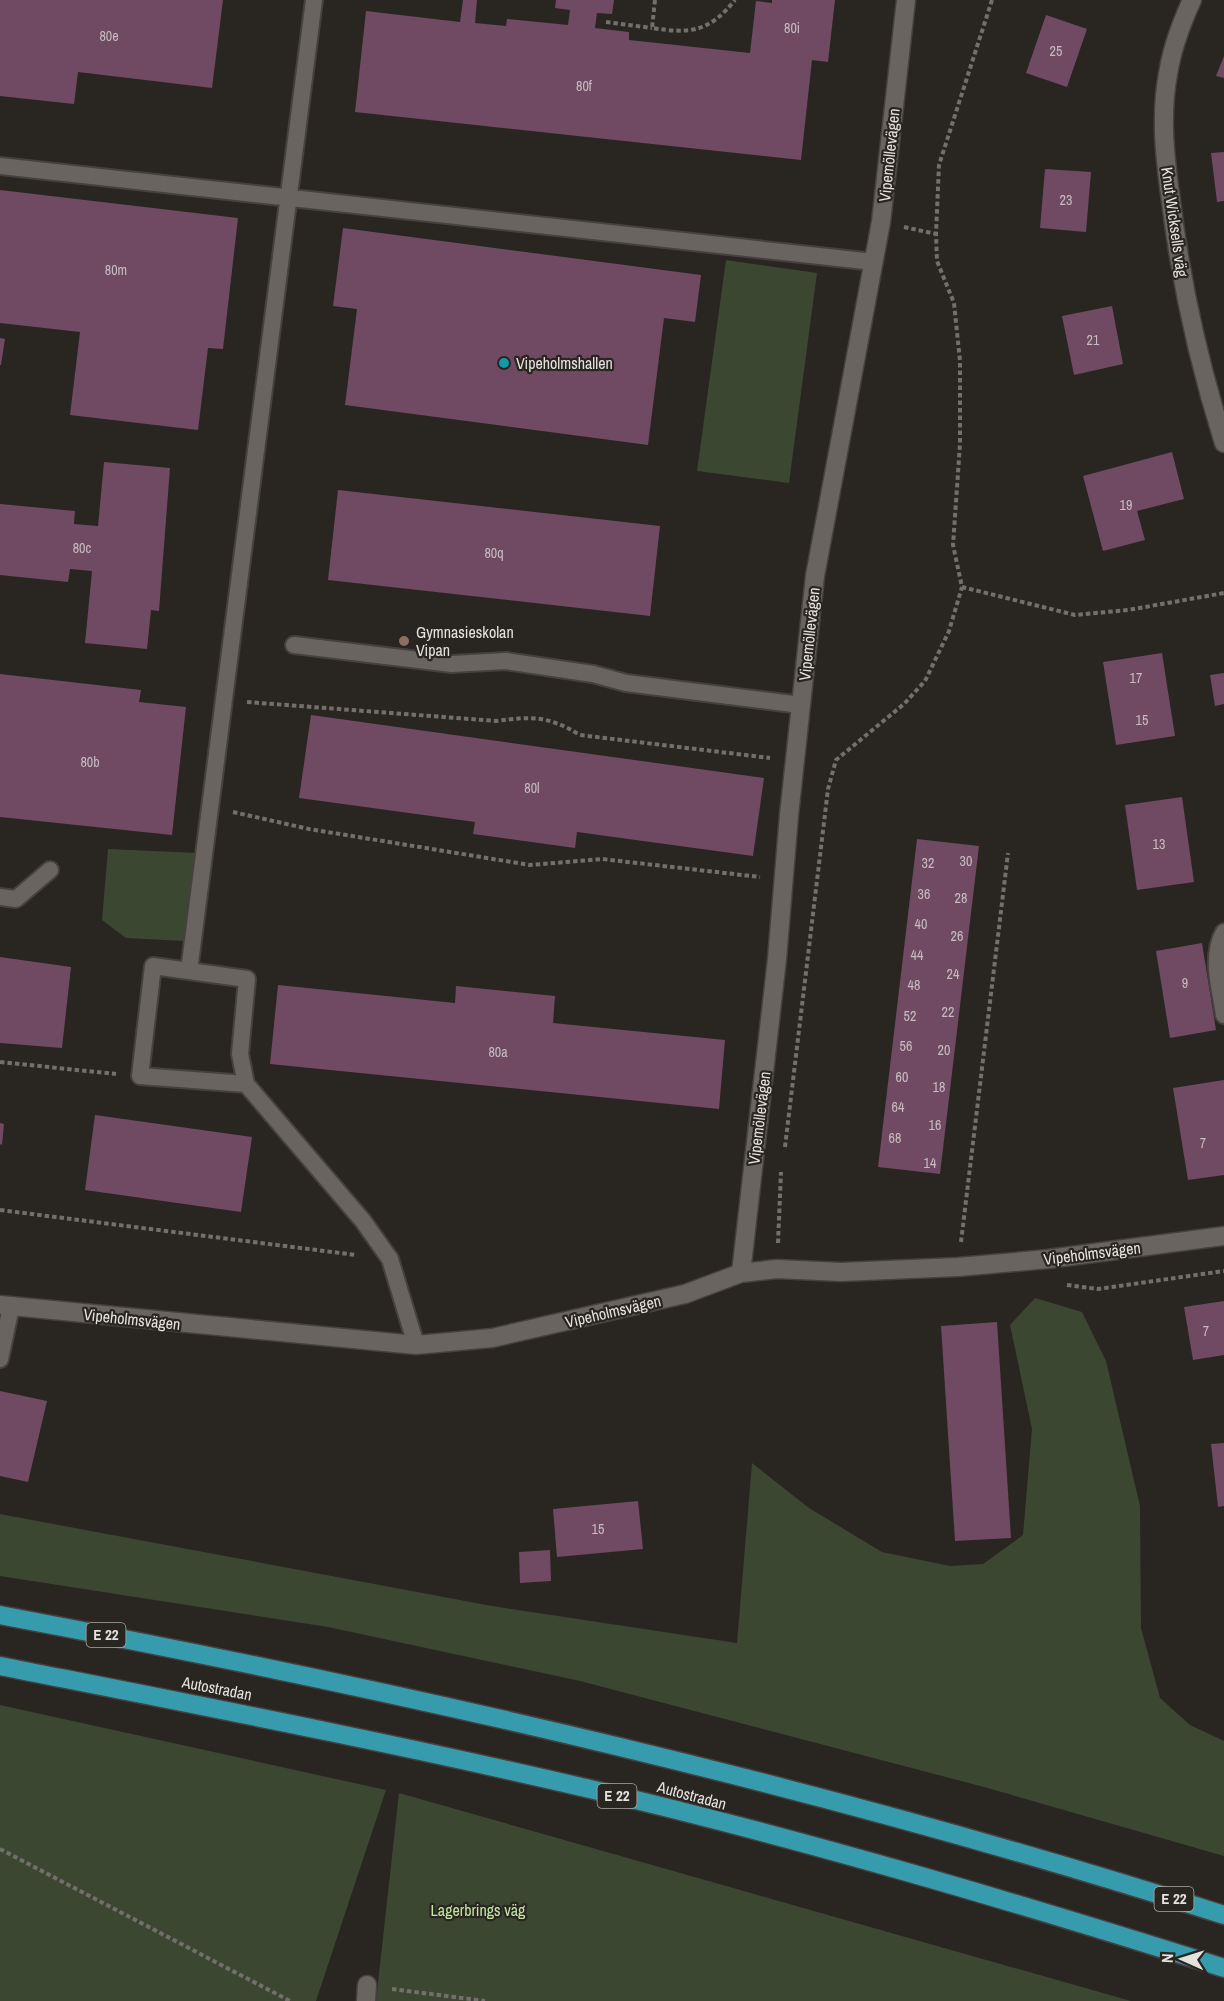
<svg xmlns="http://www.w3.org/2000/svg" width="1224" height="2001" font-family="'Archivo Narrow',sans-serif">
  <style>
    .green { fill: #3c4731 }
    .building { fill: #6f4a62 }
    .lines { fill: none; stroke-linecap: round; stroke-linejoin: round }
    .lane-casing { stroke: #44413e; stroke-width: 20 }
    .street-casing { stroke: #44413e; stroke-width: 21 }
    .highway-casing { stroke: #44413e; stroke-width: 21 }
    .path { stroke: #736f6c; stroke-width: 4; stroke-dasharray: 4.5 3; stroke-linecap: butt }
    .lane { stroke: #6a6461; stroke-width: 16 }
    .street { stroke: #6a6461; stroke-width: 18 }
    .highway { stroke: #369cad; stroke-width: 18 }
    .culture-dot { fill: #0f9aa8; stroke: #292521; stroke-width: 2 }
    .education-dot { fill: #8d6e63; stroke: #292521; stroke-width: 2 }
    .labels { text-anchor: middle; stroke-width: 4.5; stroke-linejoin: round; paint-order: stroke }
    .number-label { font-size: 14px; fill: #c7bbc0 }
    .shield { fill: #292521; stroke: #aca9a6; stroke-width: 1.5 }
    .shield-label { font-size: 15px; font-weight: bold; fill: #e4e1df }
    .street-label { font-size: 16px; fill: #e4e1df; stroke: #292521 }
    .poi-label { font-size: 16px; fill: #e4e1df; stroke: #292521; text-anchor: start }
    .park-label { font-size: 16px; fill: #c5e5a5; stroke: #292521 }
  </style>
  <rect width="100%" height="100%" fill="#292521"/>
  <path class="green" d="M726,260l91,13 -28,210 -92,-12z
    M108,849l90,4 -14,88 -58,-3 -24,-18z
    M1035,1298l47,14 24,49 34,145 1,122 19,70 30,27 34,16v115l-240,-69 -404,-106 -252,-54 -328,-51v-62l492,92 245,37 15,-180 57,45 73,44 68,14 33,-2 40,-29 9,-106 -22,-104z
    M0,1705l386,85 -70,211h-316z
    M399,1793l732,208h-755z"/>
  <path class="building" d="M0,0h223l-11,88 -134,-16 -4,32 -74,-8z
    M463,0h14l-2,23 31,3 1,-7 61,6 2,-15 -15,-2 1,-8h58l-2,14 -15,-1 -2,15 34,4v8l121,13 6,-52 16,2v-3h63l-7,62 -16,-2 -11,100 -446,-48 11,-101 94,11z
    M1046,15l41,14 -20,58 -41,-14z
    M1224,56v22l-8,-2z
    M1224,152v49l-7,1 -6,-49z
    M1045,169l46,3 -5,60 -46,-4z
    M0,190l238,28 -15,131 -15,-1 -10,82 -128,-15 10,-83 -80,-9z
    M343,228l358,47 -6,47 -31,-4 -16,127 -303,-40 12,-96 -24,-3z
    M1112,306l11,58 -49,11 -12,-59z
    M0,338l5,1 -4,26h-1z
    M1172,452l12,47 -47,12 8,29 -42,11 -20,-75z
    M104,462l66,6 -11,143 -8,-1 -4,39 -62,-6 7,-72 -22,-2 -2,13 -68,-7v-71l75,7 -1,13 24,2z
    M338,490l322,36 -10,90 -322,-36z
    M1162,653l13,83 -59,9 -13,-83z
    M1224,673v31l-9,2 -5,-31z
    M0,674l141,16 -2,12 47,5 -14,128 -172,-18z
    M311,715l453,63 -11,78 -176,-24 -2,16 -102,-14 2,-12 -176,-24z
    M1182,797l12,85 -57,8 -12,-85z
    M917,839l62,7 -39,328 -62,-7z
    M1202,943l14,87 -46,8 -14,-87z
    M0,957l71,10 -9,81 -62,-5z
    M278,985l177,18 1,-17 99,10 -2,27 172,17 -6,69 -449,-45z
    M1224,1080v95l-36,5 -15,-92z
    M95,1115l157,22 -11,75 -156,-22z
    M0,1123l4,1 -2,21 -2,-1z
    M1224,1301v54l-31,5 -9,-53z
    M997,1322l14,216 -56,3 -14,-215z
    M0,1391l47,10 -19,81 -28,-6z
    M1224,1443v63l-6,1 -7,-63z
    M638,1501l5,48 -86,8 -4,-48z
    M550,1550l1,31 -31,2 -1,-31z"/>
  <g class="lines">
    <g class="lane-casing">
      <path id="lane" d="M0,166l874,96
        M294,645l158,19 54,-3 87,13 33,9 175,22
        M0,897l16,2 34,-29
        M1224,932c-14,25 -4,56 0,83
        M189,971l125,-971
        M246,1084l-106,-8 13,-110 94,13 -7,75 6,30 117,137 27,38 26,86
        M0,1359l11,-52"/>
    </g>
    <g class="street-casing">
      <path id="street" d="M1192,0c-11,24 -20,48 -24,74 -8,42 -3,85 3,127 10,82 28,163 53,242
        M741,1273l36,-314 12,-144 26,-239 66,-354 25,-222
        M0,1305l416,40 76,-7 193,-44 56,-21 36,-4 64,3 117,-5 90,-8 176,-23
        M366,2001l1,-16"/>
    </g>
    <g class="highway-casing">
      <path id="highway" d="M0,1615c413,78 824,172 1224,300
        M0,1666c197,39 394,77 590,123 213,50 425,113 634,179"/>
    </g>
    <path class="path" d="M655,0l-3,28c39,6 57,4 83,-28
      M992,0l-53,165 -3,69 1,27 17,42 6,58v83l-7,101 9,42 113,28 53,-5 96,-17
      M606,22l46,6
      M904,227l32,7
      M247,702l249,19c36,-5 53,-5 84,14l190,23
      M233,812l76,17 221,36 72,-6 158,18
      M0,1062l116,12
      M785,1147l43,-358 8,-29 68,-56 21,-23 24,-50 13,-44
      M0,1210l356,45
      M961,1242l47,-389
      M778,1243l3,-71
      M1067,1285l31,4 126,-18
      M0,1849l290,152
      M392,1989l93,12"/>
    <use href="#lane" class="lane"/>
    <use href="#street" class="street"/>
    <use href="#highway" class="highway"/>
  </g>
  <circle class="culture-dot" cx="504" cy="363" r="6"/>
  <circle class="education-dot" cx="404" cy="641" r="6"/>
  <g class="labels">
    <g class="number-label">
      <text x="792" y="33">80i</text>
      <text x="109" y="41">80e</text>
      <text x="1056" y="56">25</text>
      <text x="584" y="91">80f</text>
      <text x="1066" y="205">23</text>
      <text x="116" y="275">80m</text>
      <text x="1093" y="345">21</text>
      <text x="1126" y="510">19</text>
      <text x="82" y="553">80c</text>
      <text x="494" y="558">80q</text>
      <text x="1136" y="683">17</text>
      <text x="1142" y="725">15</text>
      <text x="90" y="767">80b</text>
      <text x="532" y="793">80l</text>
      <text x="1159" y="849">13</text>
      <text x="966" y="866">30</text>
      <text x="928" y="868">32</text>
      <text x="924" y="899">36</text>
      <text x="961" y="903">28</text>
      <text x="921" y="929">40</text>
      <text x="957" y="941">26</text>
      <text x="917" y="960">44</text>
      <text x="953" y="979">24</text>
      <text x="1185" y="988">9</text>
      <text x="914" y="990">48</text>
      <text x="948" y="1017">22</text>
      <text x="910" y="1021">52</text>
      <text x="906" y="1051">56</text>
      <text x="944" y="1055">20</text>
      <text x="498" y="1057">80a</text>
      <text x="902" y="1082">60</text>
      <text x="939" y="1092">18</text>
      <text x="898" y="1112">64</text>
      <text x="935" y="1130">16</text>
      <text x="895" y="1143">68</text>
      <text x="1203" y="1148">7</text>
      <text x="930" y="1168">14</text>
      <text x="1206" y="1336">7</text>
      <text x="598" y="1534">15</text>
    </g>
    <g class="shield">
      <rect x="86.5" y="1623" width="39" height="24" rx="4.5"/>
      <rect x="597.5" y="1784" width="39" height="24" rx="4.5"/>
      <rect x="1154.5" y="1887" width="39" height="24" rx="4.5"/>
    </g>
    <g class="shield-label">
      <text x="106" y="1640">E 22</text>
      <text x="617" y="1801">E 22</text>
      <text x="1174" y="1904">E 22</text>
    </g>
    <g class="street-label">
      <text transform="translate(889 155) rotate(-84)" y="6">Vipemöllevägen</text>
      <text transform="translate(1175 222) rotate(82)" y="6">Knut Wicksells väg</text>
      <text transform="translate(809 634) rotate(-84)" y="6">Vipemöllevägen</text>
      <text transform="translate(759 1118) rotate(-83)" y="6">Vipemöllevägen</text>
      <text transform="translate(1092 1253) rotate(-7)" y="6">Vipeholmsvägen</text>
      <text transform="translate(613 1311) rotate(-13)" y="6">Vipeholmsvägen</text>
      <text transform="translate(132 1319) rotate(6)" y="6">Vipeholmsvägen</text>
      <text transform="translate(217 1688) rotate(11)" y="6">Autostradan</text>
      <text transform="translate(692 1795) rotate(15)" y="6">Autostradan</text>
    </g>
    <g class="poi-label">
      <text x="516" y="369">Vipeholmshallen</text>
      <text x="416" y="638">Gymnasieskolan<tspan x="416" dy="18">Vipan</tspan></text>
    </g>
    <g class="park-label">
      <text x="478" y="1916">Lagerbrings väg</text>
    </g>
  </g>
  <g transform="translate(1182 1959) rotate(273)" stroke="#292521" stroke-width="4.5" paint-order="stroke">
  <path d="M0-4.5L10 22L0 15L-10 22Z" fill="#e4e1df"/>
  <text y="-9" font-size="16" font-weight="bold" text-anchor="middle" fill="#e4e1df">N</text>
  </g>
</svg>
